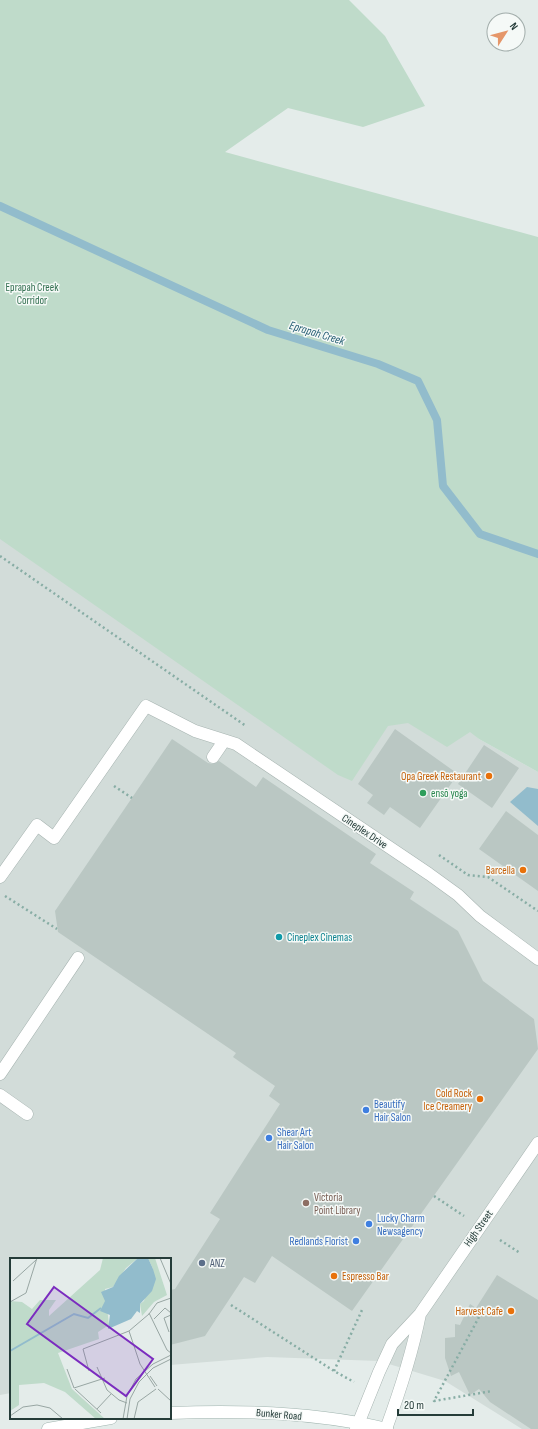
<svg xmlns="http://www.w3.org/2000/svg" width="538" height="1429" font-family="'Sofia Sans Condensed',sans-serif">
  <style>
    .built { fill: #d2dcd9 }
    .green { fill: #bfdbca }
    .water { fill: #92bccc }
    .lines { fill: none; stroke-linecap: round; stroke-linejoin: round }
    .stream { stroke: #92bccc; stroke-width: 8 }
    .building { fill: #bac7c3 }
    .service-casing { stroke: #a7b4b1; stroke-width: 13 }
    .minor-casing { stroke: #a7b4b1; stroke-width: 13 }
    .secondary-casing { stroke: #a0b4af; stroke-width: 13 }
    .path { stroke: #88ada5; stroke-width: 2.5; stroke-dasharray: 2 3; stroke-linecap: butt }
    .service { stroke: #fff; stroke-width: 12 }
    .minor { stroke: #fff; stroke-width: 12 }
    .secondary { stroke: #fff; stroke-width: 12 }
    .food-dot { fill: #e8710a; stroke: #f5f9f7; stroke-width: 1.5 }
    .leisure-dot { fill: #2e9e5b; stroke: #f5f9f7; stroke-width: 1.5 }
    .culture-dot { fill: #0f9aa8; stroke: #f5f9f7; stroke-width: 1.5 }
    .shop-dot { fill: #3f7fe0; stroke: #f5f9f7; stroke-width: 1.5 }
    .education-dot { fill: #8d6e63; stroke: #f5f9f7; stroke-width: 1.5 }
    .service-dot { fill: #5c6f8a; stroke: #f5f9f7; stroke-width: 1.5 }
    .labels { text-anchor: middle; stroke-width: 3; stroke-linejoin: round; paint-order: stroke }
    .park-label { font-size: 11px; fill: #337051; stroke: #f5f9f7 }
    .food-label { font-size: 11px; fill: #c56008; stroke: #f5f9f7; text-anchor: end }
    .leisure-label { font-size: 11px; fill: #27864d; stroke: #f5f9f7; text-anchor: start }
    .street-label { font-size: 11px; fill: #253c39; stroke: #f5f9f7 }
    .culture-label { font-size: 11px; fill: #0d838f; stroke: #f5f9f7; text-anchor: start }
    .shop-label { font-size: 11px; fill: #366cbe; stroke: #f5f9f7; text-anchor: start }
    .education-label { font-size: 11px; fill: #785e54; stroke: #f5f9f7; text-anchor: start }
    .service-label { font-size: 11px; fill: #4e5e75; stroke: #f5f9f7; text-anchor: start }
    .water-label { font-size: 12px; font-style: italic; fill: #245d73; stroke: #f5f9f7 }
    .inset-river { fill: none; stroke: #92bccc; stroke-width: 2 }
    .inset-road { fill: none; stroke: #98a6a3; stroke-width: 1 }
    .view { fill: #7b2cbf; fill-opacity: 0.15; stroke: #7b2cbf; stroke-width: 2 }
    .inset-edge { fill: none; stroke: #253c39; stroke-width: 2 }
  </style>
  <rect width="100%" height="100%" fill="#e4ecea"/>
  <path class="built" d="M0,400l454,316 25,23 59,33v657h-16l-77,-48 -66,-20 -112,-4 -97,8v-106h-159v134l-11,2z"/>
  <path class="green" d="M0,0h349l36,36 40,70 -62,21 -75,-19 -63,44 313,85v535l-59,-33 -9,-7 -23,15 -39,-24 -20,3 -36,55 -14,-6 -338,-236z"/>
  <path class="water" d="M527,787l11,2v37l-28,-24z"/>
  <g class="lines">
    <path class="stream" d="M0,206l268,124 110,34 40,17 19,39 6,66 37,48 58,20"/>
  </g>
  <path class="building" d="M395,729l63,45 -38,54 -30,-21 -6,8 -17,-12 6,-8 -15,-11z
    M172,739l36,24 5,1 6,-3 37,26 7,-10 113,77 -6,9 44,29 -4,7 48,32 25,50 51,38 4,30 -186,262 -80,-55 -17,27 -11,-6 -39,59 -35,9v-55l5,-1 45,-70 -10,-6 70,-109 -11,-8 6,-10 -42,-29 3,-4 -178,-121 -3,-21z
    M484,745l35,23 -27,40 -34,-24z
    M506,811l32,24v56l-59,-42z
    M497,1275l41,25v129h-7l-41,-27 -11,-13 -9,6 -11,-23 -8,4 -6,-18v-20l10,-1v-13l5,1 10,-21 6,4z"/>
  <g class="lines">
    <g class="service-casing">
      <path id="service" d="M213,757l11,-16
        M0,877l37,-52 17,13 92,-132 49,25 41,13 193,130 29,21 22,21 58,43
        M0,1074l78,-116
        M0,1095l27,19"/>
    </g>
    <g class="minor-casing">
      <path id="minor" d="M356,1429l23,-57 13,-28 28,-30 118,-171
        M386,1429c14,-38 26,-75 34,-115"/>
    </g>
    <g class="secondary-casing">
      <path id="secondary" d="M170,1413c72,-3 147,-1 217,16
        M48,1429l63,-11"/>
    </g>
    <path class="path" d="M0,556l246,170
      M114,786l18,12
      M439,855l29,20 20,2 50,34
      M5,896l52,33
      M434,1196l30,20
      M500,1240l20,13
      M231,1305l103,66 20,11
      M479,1317l-45,84 58,-10
      M334,1371l28,-61"/>
    <use href="#service" class="service"/>
    <use href="#minor" class="minor"/>
    <use href="#secondary" class="secondary"/>
  </g>
  <g class="food-dot">
    <circle cx="489" cy="776" r="4"/>
    <circle cx="523" cy="870" r="4"/>
    <circle cx="480" cy="1099" r="4"/>
    <circle cx="334" cy="1276" r="4"/>
    <circle cx="511" cy="1311" r="4"/>
  </g>
  <circle class="leisure-dot" cx="423" cy="793" r="4"/>
  <circle class="culture-dot" cx="279" cy="937" r="4"/>
  <g class="shop-dot">
    <circle cx="366" cy="1110" r="4"/>
    <circle cx="269" cy="1138" r="4"/>
    <circle cx="369" cy="1224" r="4"/>
    <circle cx="356" cy="1241" r="4"/>
  </g>
  <circle class="education-dot" cx="306" cy="1203" r="4"/>
  <circle class="service-dot" cx="202" cy="1263" r="4"/>
  <g class="labels">
    <g class="park-label">
      <text x="32" y="291">Eprapah Creek<tspan x="32" dy="13">Corridor</tspan></text>
    </g>
    <g class="food-label">
      <text x="481" y="780">Opa Greek Restaurant</text>
      <text x="515" y="874">Barcella</text>
      <text x="472" y="1097">Cold Rock<tspan x="472" dy="13">Ice Creamery</tspan></text>
      <text x="342" y="1280" text-anchor="start">Espresso Bar</text>
      <text x="503" y="1315">Harvest Cafe</text>
    </g>
    <g class="leisure-label">
      <text x="431" y="797">ensō yoga</text>
    </g>
    <g class="street-label">
      <text transform="translate(365 831) rotate(34)" y="4">Cineplex Drive</text>
      <text transform="translate(478 1228) rotate(-55)" y="4">High Street</text>
      <text transform="translate(279 1414) rotate(5)" y="4">Bunker Road</text>
    </g>
    <g class="culture-label">
      <text x="287" y="941">Cineplex Cinemas</text>
    </g>
    <g class="shop-label">
      <text x="374" y="1108">Beautify<tspan x="374" dy="13">Hair Salon</tspan></text>
      <text x="277" y="1136">Shear Art<tspan x="277" dy="13">Hair Salon</tspan></text>
      <text x="377" y="1222">Lucky Charm<tspan x="377" dy="13">Newsagency</tspan></text>
      <text x="348" y="1245" text-anchor="end">Redlands Florist</text>
    </g>
    <g class="education-label">
      <text x="314" y="1201">Victoria<tspan x="314" dy="13">Point Library</tspan></text>
    </g>
    <g class="service-label">
      <text x="210" y="1267">ANZ</text>
    </g>
    <g class="water-label">
      <text transform="translate(317 333) rotate(17)" y="4">Eprapah Creek</text>
    </g>
  </g>
  <g transform="translate(10 1258)">
    <rect width="161" height="161" fill="#e4ecea"/>
    <path d="M93,0h35l-12,10 -13,19 -8,2 4,36 -11,7 1,7 -41,14 14,36 33,30h-9l-31,-27 -21,-9 -25,2v20l-9,6v-110l12,1 10,7 8,-9h16l-7,10v6l51,-46zM138,0h7l12,37 -13,7 -12,14 -2,-12 4,-3 9,-32z" fill="#bfdbca"/>
    <path d="M128,0h10l5,11 3,10 -4,12 -12,13v9l-3,-2 -6,8 -23,10 2,-14 -10,-4 5,-10 -4,-9 12,-5 6,-11z" fill="#92bccc"/>
    <path class="inset-river" d="M0,93l64,-37 14,4 13,-10"/>
    <path class="inset-road" d="M150,0l11,26M3,23l23,-21M0,44l16,-9 11,-35M139,55l18,37 4,3M144,61l11,-11 6,5M119,73l11,33 15,23M159,74l-5,-14 7,-3M87,109l10,23 12,10 8,3M57,111l7,19 31,-10M79,113l-6,-22 46,-18 20,-17 8,-11 14,-5M140,118l7,10M65,131l26,24M148,131l13,12M87,151l14,-15M0,158l13,-9 14,-2 13,3 13,11M113,161l4,-23 9,-17 17,-15 18,-9M117,161l3,-20 9,-17 14,-14 18,-9M124,161l4,-17 18,-13"/>
    <path class="view" d="M44,29l99,72 -27,37 -99,-72z"/>
    <rect width="161" height="161" class="inset-edge"/>
  </g>
  <g transform="translate(506 32) rotate(54)"><circle r="19" fill="#f5f9f7" stroke="#a2adab"/>
  <path d="M0-3L7 15L0 10L-7 15Z" fill="#e59669"/>
  <text y="-6" font-size="11" font-weight="bold" text-anchor="middle" fill="#253c39">N</text>
  </g>
  <path d="M398 1409v6h75v-6" fill="none" stroke="#253c39" stroke-width="2"/>
  <text x="404" y="1409" font-size="12" fill="#253c39" stroke="#f5f9f7" stroke-width="3" paint-order="stroke">20 m</text>
</svg>
